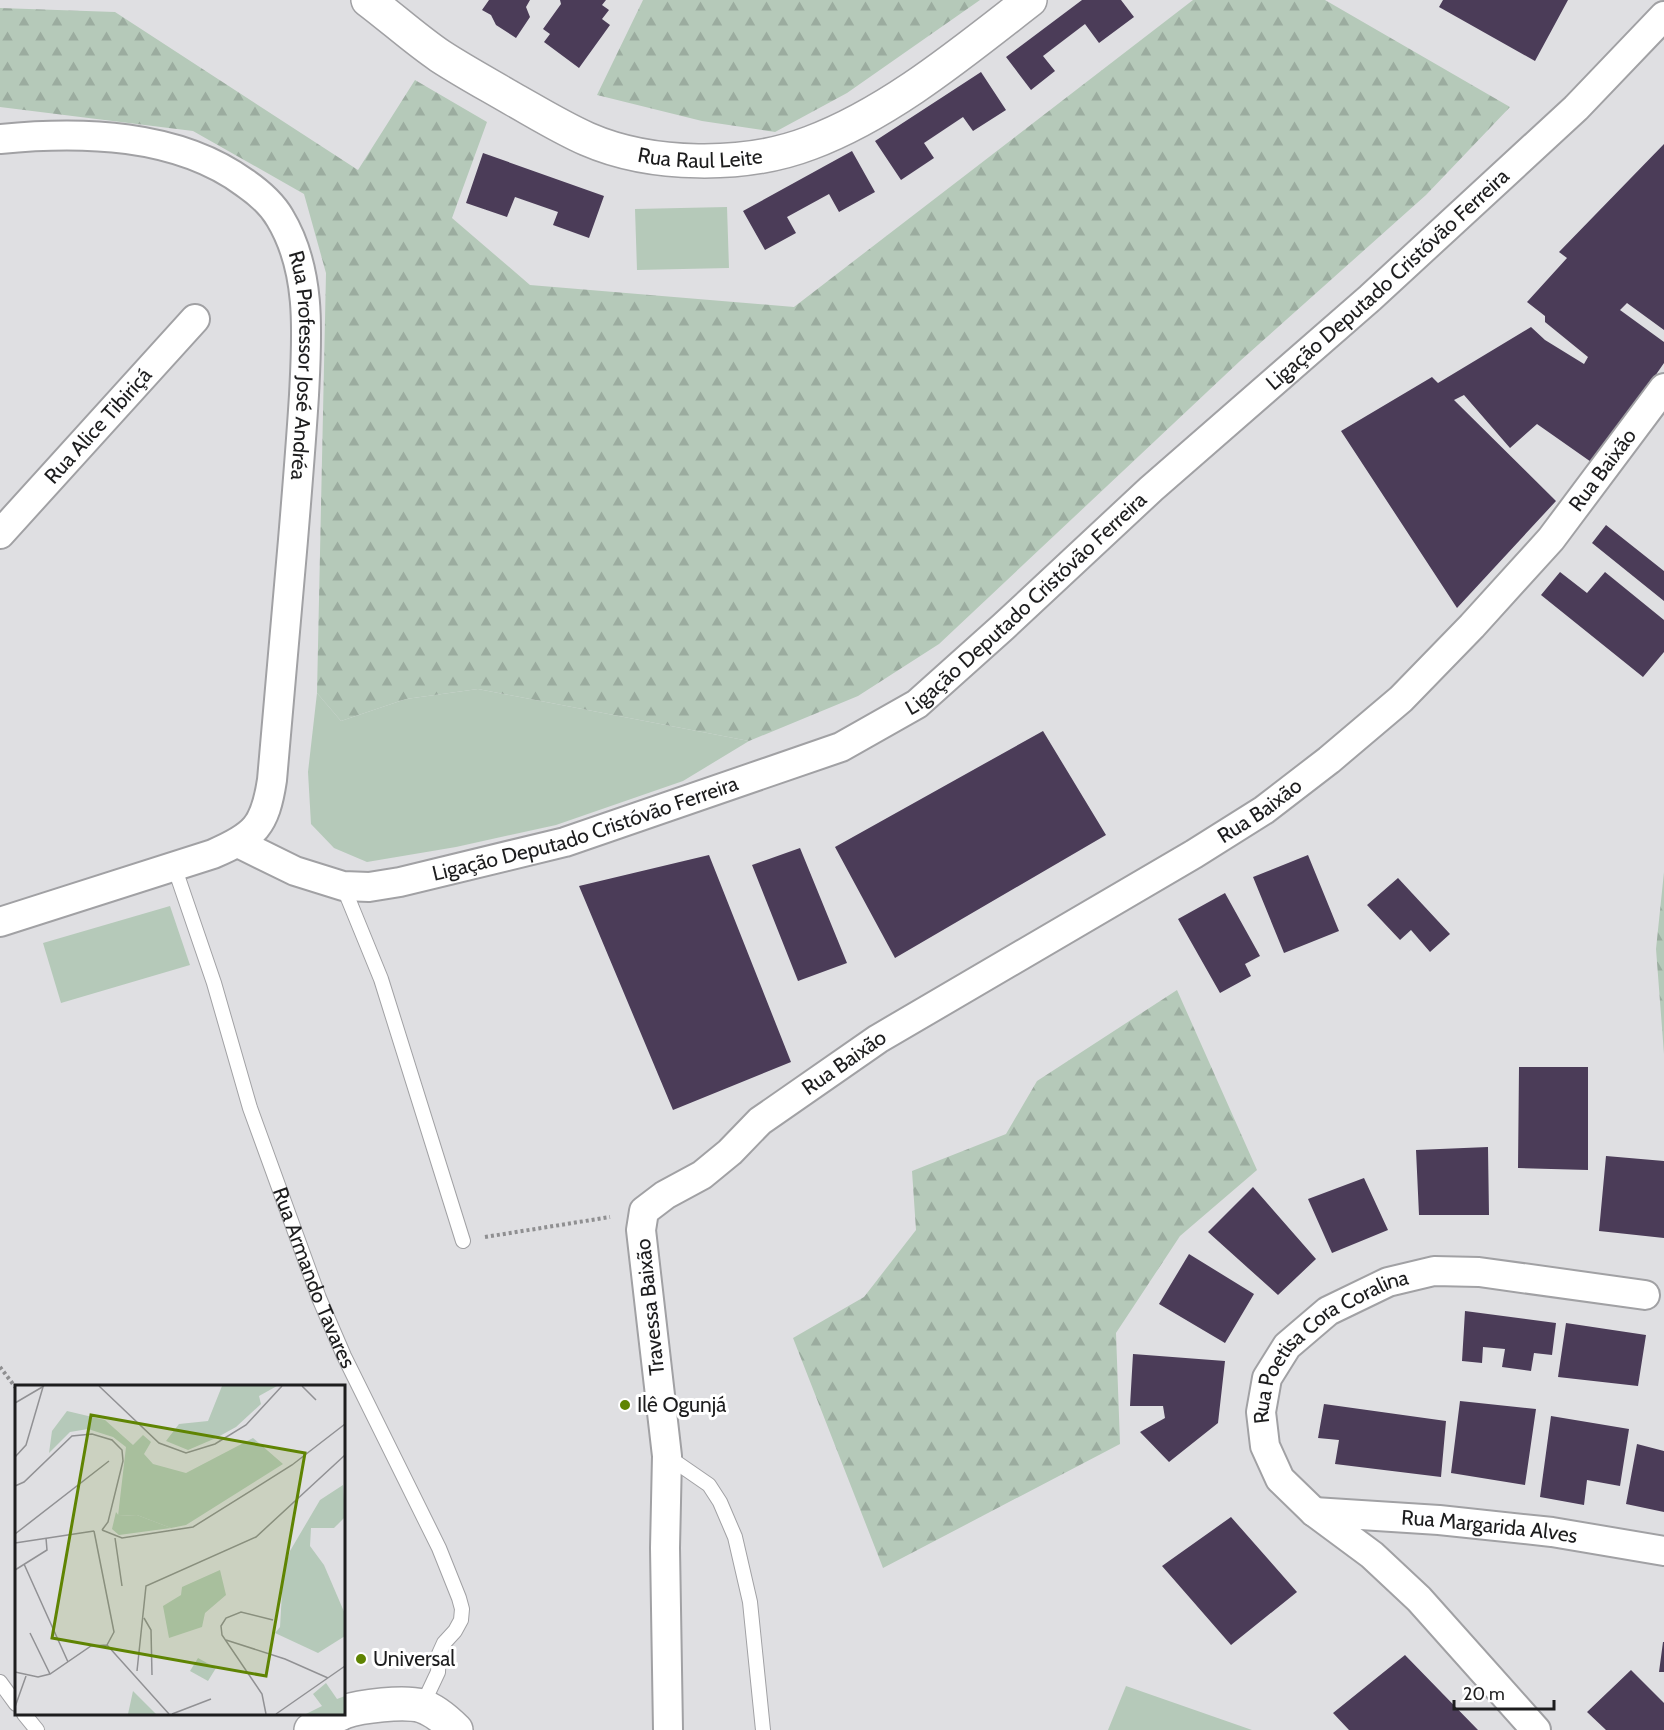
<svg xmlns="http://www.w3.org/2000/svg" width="1664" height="1730" font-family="Cabin,sans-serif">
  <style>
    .green { fill: #b5c9b9 }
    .forest { fill: url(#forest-firs) }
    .building { fill: #4b3c58 }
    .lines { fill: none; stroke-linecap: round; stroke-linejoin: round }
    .service-casing { stroke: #a1a1a4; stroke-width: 16 }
    .minor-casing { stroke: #a1a1a4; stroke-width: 32 }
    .tertiary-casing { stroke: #a1a1a4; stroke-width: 36 }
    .path { stroke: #8f8f91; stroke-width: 4; stroke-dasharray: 3 3; stroke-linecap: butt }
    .service { stroke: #fff; stroke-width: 14 }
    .minor { stroke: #fff; stroke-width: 28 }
    .tertiary { stroke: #fff; stroke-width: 33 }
    .poi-dot { fill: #5f8402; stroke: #fff; stroke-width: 2 }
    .labels { text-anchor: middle; stroke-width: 6; stroke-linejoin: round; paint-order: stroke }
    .street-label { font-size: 21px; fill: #1d1d1e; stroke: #fff }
    .poi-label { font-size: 21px; fill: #1d1d1e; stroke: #fff; text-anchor: start }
    .inset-road { fill: none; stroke: #919194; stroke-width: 1.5 }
    .view { fill: #5f8402; fill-opacity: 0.15; stroke: #5f8402; stroke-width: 3 }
    .inset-edge { fill: none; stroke: #1d1d1e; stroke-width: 3 }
  </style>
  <defs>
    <pattern id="forest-firs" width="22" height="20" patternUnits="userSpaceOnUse" patternTransform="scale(1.5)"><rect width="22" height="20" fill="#b5c9b9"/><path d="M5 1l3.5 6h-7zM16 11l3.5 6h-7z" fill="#9bac9f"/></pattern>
  </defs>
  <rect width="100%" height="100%" fill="#dfdfe2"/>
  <path class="green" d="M727,207l2,61 -92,2 -2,-61z
    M478,689l271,52 -66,40 -127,44 -100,22 -89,15 -33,-14 -23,-24 -3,-52 9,-79 24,28 65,-22z
    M170,906l20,59 -129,38 -18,-60z
    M1126,1686l126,44h-144z"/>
  <path class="forest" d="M643,0h337l-133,93 -72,39 -73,-11 -105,-26z
    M1193,0h132l185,107 -84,88 -186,166 -301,283 -81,52 -109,45 -271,-52 -72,10 -65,22 -24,-28 9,-420 -22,-79 -111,-63 -193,-24v-99l115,4 243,158 57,-90 72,42 -35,96 78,67 264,22z
    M1664,872v182l-8,-105z
    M1177,990l80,180 -77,66 -64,97 4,111 -237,124 -90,-230 71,-41 52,-67 -4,-59 94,-37 31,-53z"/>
  <path class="building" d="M489,0h41l-4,7 4,10 -14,21 -20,-13 -5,-10 -9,-5z
    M560,0h46l-4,5 7,5 -7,9 8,6 -31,43 -35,-26 6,-8 -7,-5 18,-25z
    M1082,0h39l13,17 -35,26 -14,-19 -42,32 12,15 -24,19 -25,-33z
    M1443,0h125l-33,61 -96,-54z
    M981,72l25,38 -33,21 -10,-14 -39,26 10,15 -33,22 -26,-39z
    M1664,144v186l-37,-27 -7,7 44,32v21l-70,101 -57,-40 -27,24 -46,-53 -10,5 102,101 -99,107 -116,-177 91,-54 6,6 93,-56 14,13 39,24 4,-7 -43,-35v-6l-18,-14 40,-44 -8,-6z
    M852,151l23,41 -36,20 -10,-18 -42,23 9,16 -31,17 -22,-39z
    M483,153l121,43 -15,42 -36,-13 5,-13 -43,-15 -8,20 -41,-14z
    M1606,525l58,46v30l-72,-58z
    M1560,572l27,21 18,-21 59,48v32l-21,25 -102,-82z
    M1043,731l63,104 -211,123 -60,-111z
    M800,848l47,115 -49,18 -46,-116z
    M709,855l82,207 -118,48 -94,-224z
    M1308,855l31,76 -55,22 -31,-76z
    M1398,878l52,56 -20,18 -19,-22 -11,10 -33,-35z
    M1225,893l35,63 -15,8 6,12 -31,17 -42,-74z
    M1519,1067h69v103l-70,-2z
    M1488,1147l1,68h-70l-3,-65z
    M1606,1156l58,5v77l-65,-7z
    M1364,1178l24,52 -56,23 -24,-54z
    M1253,1187l63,72 -38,36 -70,-63z
    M1189,1254l65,40 -29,49 -66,-39z
    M1465,1311l91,12 -4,32 -18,-2 -3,18 -29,-4 3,-18 -22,-2 -1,16 -20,-2z
    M1566,1323l80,12 -8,51 -80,-9z
    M1133,1354l92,7 -7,62 -49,39 -29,-30 25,-14 -2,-12h-33z
    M1460,1401l76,8 -11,76 -74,-12z
    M1324,1404l122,17 -5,56 -106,-13 4,-24 -21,-2z
    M1551,1416l78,13 -9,57 -33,-6 -3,25 -44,-8z
    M1637,1444l27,7v61l-38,-8z
    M1231,1517l66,75 -66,53 -69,-79z
    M1663,1642h1v30h-5z
    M1405,1655l73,75h-129l-16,-17z
    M1631,1670l33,33v27h-58l-19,-18z"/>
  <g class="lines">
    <g class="service-casing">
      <g id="service">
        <path id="s1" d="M174,866l40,117 36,125 69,190 25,58 95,192 20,50 3,11 -1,11 -6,11 -11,12 -5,11 -1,18 -16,34"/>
        <path d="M343,886l38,93 82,262"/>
        <path d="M667,1456l42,29 11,17 15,35 15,65 13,128"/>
        <path d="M0,1682l16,22"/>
        <path d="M24,1714l13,16"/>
      </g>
    </g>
    <g class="minor-casing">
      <g id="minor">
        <path id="s2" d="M0,139c81,-8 177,-6 245,44 13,9 27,21 35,35 32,53 27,118 24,177 -3,49 -7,97 -11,145 -7,80 -14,160 -21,240 -7,46 -17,56 -59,74l-213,68"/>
        <path id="s3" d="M0,534l195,-215"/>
        <path id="s4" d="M238,843l57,28 48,15 26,1 31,-5 165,-40 276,-95 76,-43 86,-77 148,-138 219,-191 206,-190 88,-92"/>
        <path id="s5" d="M1314,1512l125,8 113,12 112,19"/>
        <path id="s6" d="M668,1730l-3,-182 2,-92 -26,-226 3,-19 21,-16 37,-20 28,-23 30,-31 118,-82 316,-185 70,-44 65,-50 72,-61 71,-73 79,-87 113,-151"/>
        <path id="s7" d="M1536,1730l-117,-131 -47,-44 -58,-43 -34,-33 -15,-33 -4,-34 6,-34 20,-32 41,-35 60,-29 46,-11 45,1 166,23"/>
      </g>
    </g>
    <g class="tertiary-casing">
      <g id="tertiary">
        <path id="s8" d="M368,0c24,18 47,39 72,56 23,15 47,28 71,42 25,14 49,29 76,41 64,28 158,29 223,4 80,-30 153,-91 220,-143"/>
        <path d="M344,1712c17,-6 60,-11 78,-6 12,4 25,15 34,24"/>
        <path d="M311,1730l18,-13 11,-3"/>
      </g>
    </g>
    <path class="path" d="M485,1237l125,-20
      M0,1367l16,21"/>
    <use href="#service" class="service"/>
    <use href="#minor" class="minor"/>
    <use href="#tertiary" class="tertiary"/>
  </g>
  <g class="poi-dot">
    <circle cx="625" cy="1405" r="6"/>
    <circle cx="361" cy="1659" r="6"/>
  </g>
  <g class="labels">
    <g class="street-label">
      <text dy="7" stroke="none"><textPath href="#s8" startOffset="376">Rua Raul Leite</textPath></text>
      <text dy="7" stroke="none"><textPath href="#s4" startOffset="1354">Ligação Deputado Cristóvão Ferreira</textPath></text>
      <text dy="7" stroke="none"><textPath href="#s2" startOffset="456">Rua Professor José Andréa</textPath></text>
      <text dy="7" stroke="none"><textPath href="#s3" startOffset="146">Rua Alice Tibiriçá</textPath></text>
      <text dy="7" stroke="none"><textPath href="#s6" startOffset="1743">Rua Baixão</textPath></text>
      <text dy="7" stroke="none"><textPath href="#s4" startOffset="868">Ligação Deputado Cristóvão Ferreira</textPath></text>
      <text dy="7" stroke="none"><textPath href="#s6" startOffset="1257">Rua Baixão</textPath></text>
      <text dy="7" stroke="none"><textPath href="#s4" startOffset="364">Ligação Deputado Cristóvão Ferreira</textPath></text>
      <text dy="7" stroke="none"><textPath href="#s6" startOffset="771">Rua Baixão</textPath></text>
      <text dy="7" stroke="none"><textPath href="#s1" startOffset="435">Rua Armando Tavares</textPath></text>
      <text transform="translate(650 1307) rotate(-96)" y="7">Travessa Baixão</text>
      <text dy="7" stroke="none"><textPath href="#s7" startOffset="531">Rua Poetisa Cora Coralina</textPath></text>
      <text dy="7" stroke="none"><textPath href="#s5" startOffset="176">Rua Margarida Alves</textPath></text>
    </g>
    <g class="poi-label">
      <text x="637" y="1412">Ilê Ogunjá</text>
      <text x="373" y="1666">Universal</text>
    </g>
  </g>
  <g transform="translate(15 1385)">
    <rect width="330" height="330" fill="#dfdfe2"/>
    <path d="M101,127l3,4 18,-1 34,13 -52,7 -7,-6zM183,273l18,10 -8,13 -18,-10z" fill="#b5c9b9"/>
    <path d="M207,1h55l-18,10 2,8 -25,23 -20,11 -28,12 -22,-9 13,-17 29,-3zM52,26l38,9 28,25 10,-10 8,7 -7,12 9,10 33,9 67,-35 30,26 -97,61 -15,3 -34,-13 -19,1 8,-69 -13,-10 -25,-8 -18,3 -21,21 3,-22zM328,100l2,32 -11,11h-23l-1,18 14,19 21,49v22l-27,17 -43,-20 5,-6 3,-52 7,-24 30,-51zM205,185l6,25 -21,18 -3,14 -33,11 -6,-32 18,-11 1,-8zM311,298l11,16 8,-3v18h-39l16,-8 -9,-12zM118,306l23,23h-28z" fill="#b5c9b9"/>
    <path class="inset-road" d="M84,1l60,57 27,10 29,-9 31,-19 36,-39M287,1l14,14M0,18l29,-17M0,72l11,-12 17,-58M0,101l9,-4 48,-46 20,-2 20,6 10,10 1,11 -15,61 -6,8M87,145l20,8 71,-11 99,-62 53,-41M79,146l20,101 -7,13M0,149l94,-73M100,153l7,48M0,158l79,-12M9,179l44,98M0,185l32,-20 -1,-12M129,233l7,12 1,45M15,248l20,41M211,255l59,19 43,19M122,286l9,-85 110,-49 89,-82M0,287l23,5 12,-3 41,-28 16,-1 62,69M0,322l11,-31M157,329l39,-15M251,329l-4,-20 -40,-59 -1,-9 5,-8 15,-6 32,8M261,329l69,-48"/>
    <path class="view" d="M76,30l214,38 -39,223 -214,-38z"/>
    <rect width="330" height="330" class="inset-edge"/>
  </g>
  <path d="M1454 1700v9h100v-9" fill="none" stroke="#1d1d1e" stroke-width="3"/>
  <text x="1463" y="1700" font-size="18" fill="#1d1d1e" stroke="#ffffff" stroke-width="4.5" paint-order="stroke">20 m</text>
</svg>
